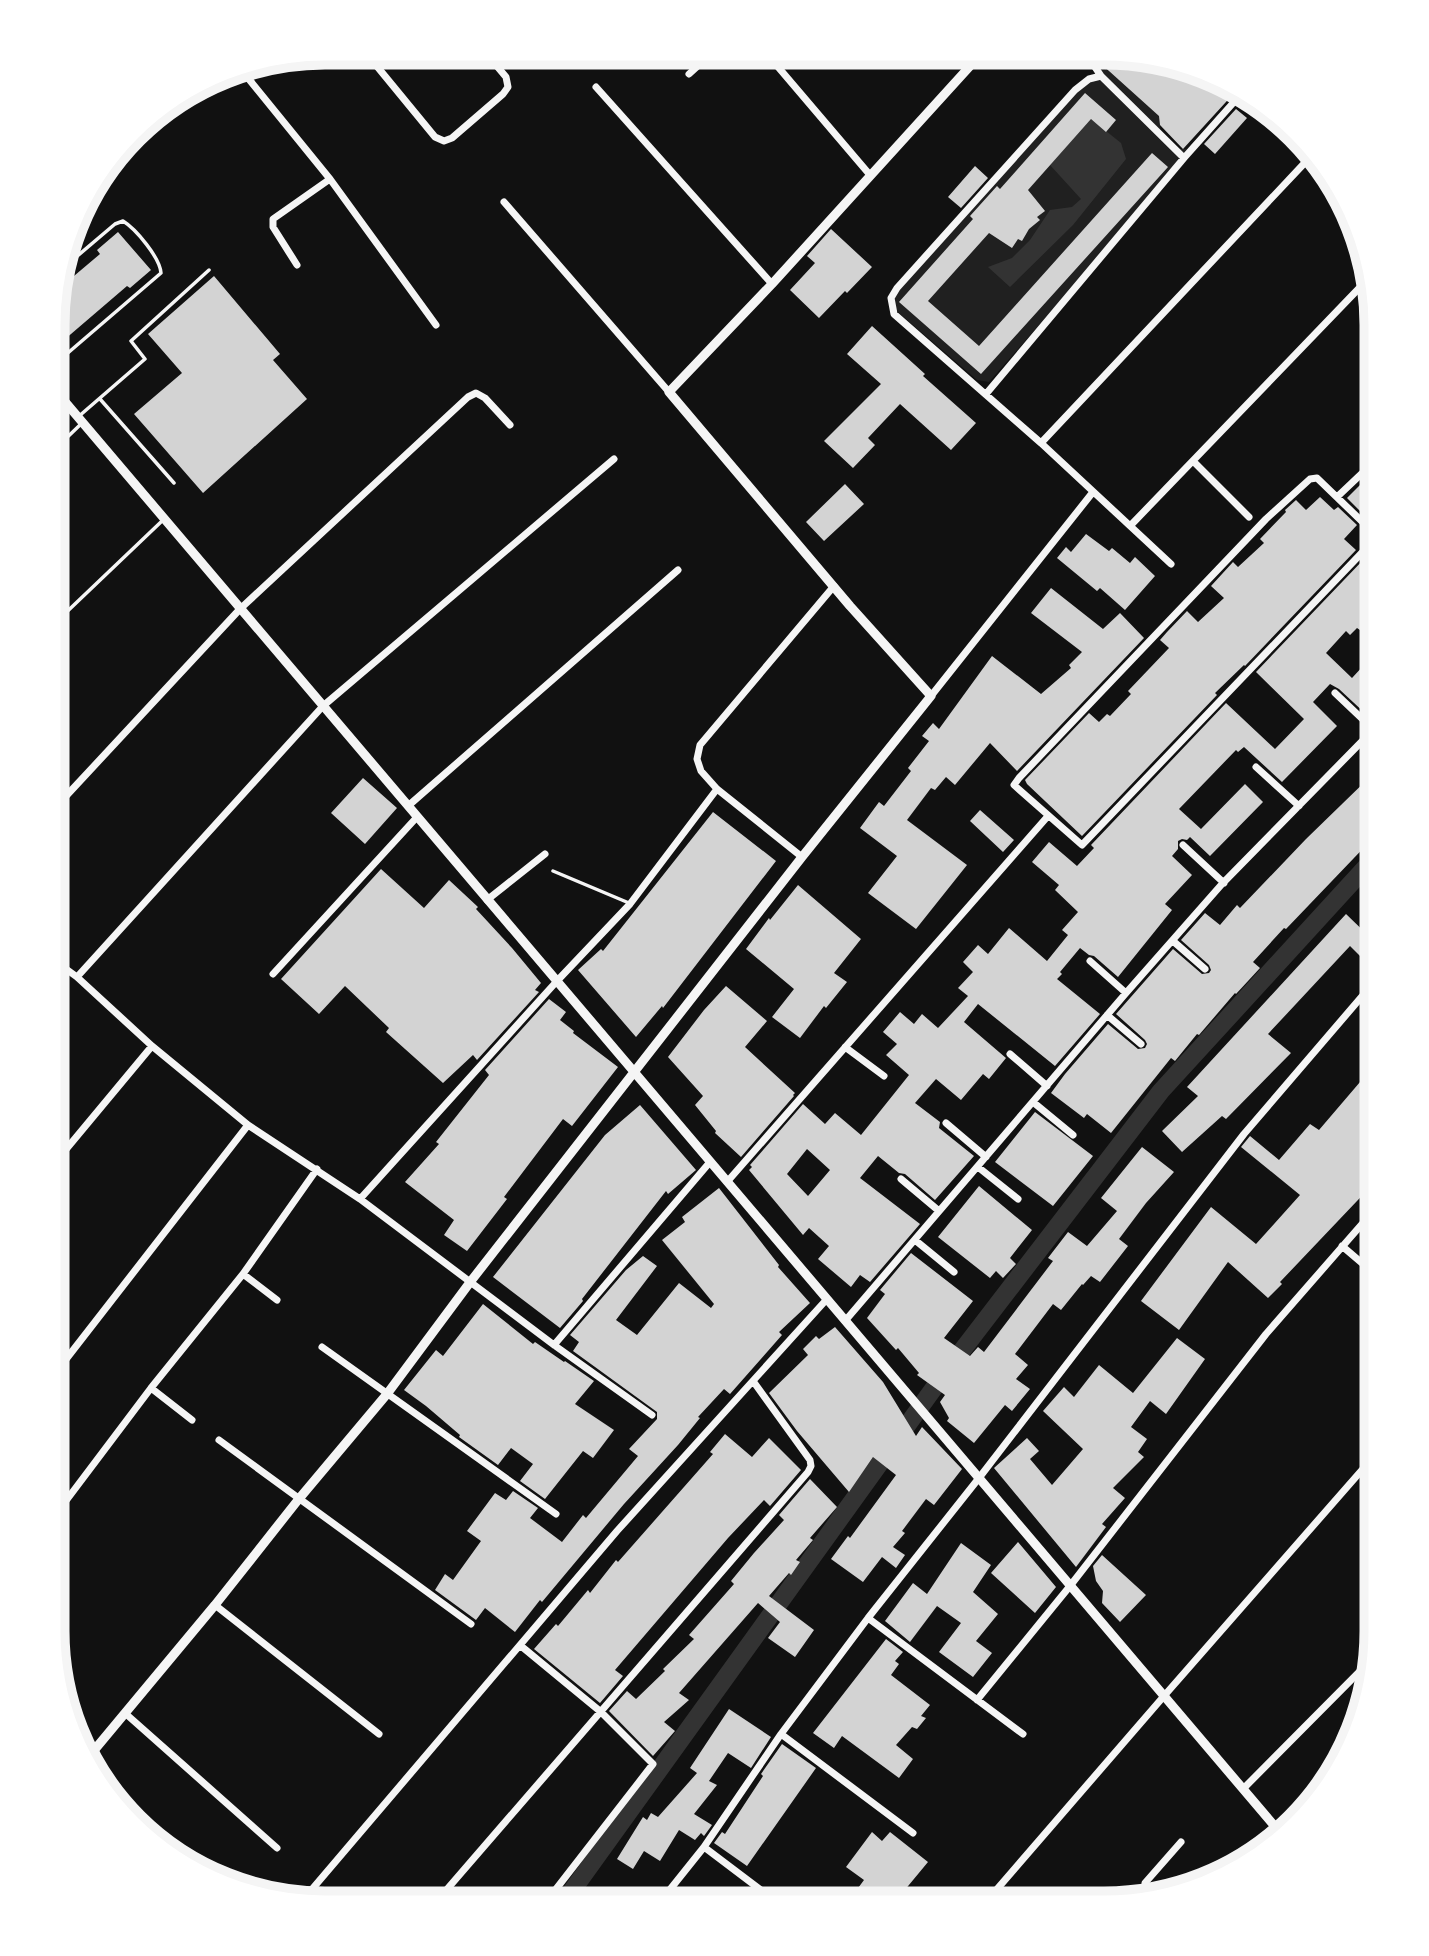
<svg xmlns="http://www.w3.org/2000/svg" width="1429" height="1956" font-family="'Golos Text',sans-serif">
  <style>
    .green { fill: #202020 }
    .water { fill: #333 }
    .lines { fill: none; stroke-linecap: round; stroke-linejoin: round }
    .canal { stroke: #333; stroke-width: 18 }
    .building { fill: #d3d3d3; fill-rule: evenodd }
    .service { stroke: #f5f5f5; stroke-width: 3.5 }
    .minor { stroke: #f5f5f5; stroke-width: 7 }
    .tertiary { stroke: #f5f5f5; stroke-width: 9 }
    .rim { fill: none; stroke: #f5f5f5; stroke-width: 9 }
  </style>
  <rect width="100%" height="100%" fill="#111"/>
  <path class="green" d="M1099,62l50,45 19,8 -8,9 1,14 12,11h14l-98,119 -100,114 -12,-2 -78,-67 -10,-15 200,-219 13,-2z"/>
  <path class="water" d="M1091,119l30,24 5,16 -53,66 -63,62 -22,-20 24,-9 18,-18 20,-30 22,-3 9,-8 -31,-34z"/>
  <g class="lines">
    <path class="canal" d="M564,1902l380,-528 217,-283 215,-235"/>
  </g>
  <path class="building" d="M1105,55h35l96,36 -53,58 -23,-24 -1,-9 -60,-54z
    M1085,93l31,27 -10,12 -15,-13 -63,71 17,21 -8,6 3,3 -11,9 -7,12 -4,-2 -6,9 -23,-15 -61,68 51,45 173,-193 16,14 -187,207 -82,-72 74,-83 -3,-3 27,-30 3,3z
    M1236,109l11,9 -32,36 -11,-10z
    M975,166l13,12 -27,30 -13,-11z
    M831,229l41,38 -25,26 -2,-2 -26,27 -29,-28 25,-27 -8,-7z
    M118,232l33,38 -21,18 -3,-2 -63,54 -9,-11v-37l45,-38 -3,-4z
    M214,276l66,78 -7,6 34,39 -104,94 -69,-79 48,-41 -34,-39z
    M872,326l53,48 -2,2 53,47 -25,27 -51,-46 -32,34 7,7 -22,23 -29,-27 57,-57 -34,-30z
    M1376,469v53l-7,-8 -3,3 -19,-19z
    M845,484l19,20 -40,37 -18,-19z
    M1320,497l14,13 4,-3 19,18 -13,14 12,11 -111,116 -1,-1 -29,28 2,2 -135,141 -55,-52 -2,-4 64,-67 10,9 8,-8 3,2 21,-22 -3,-3 41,-43 -9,-8 7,-8 20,-21 11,11 26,-24 -13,-12 22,-24 5,5 26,-24 -4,-4 26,-27 -1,-2 11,-10 10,10z
    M1086,534l23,17 3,-3 18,15 5,-6 20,19 -30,34 -25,-22 -3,3 -40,-33 9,-11 5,5z
    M1376,552v89l-19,-13 -7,7 -4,-4 -20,22 26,25 24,-26v55l-8,9 -29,-27 -9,-5 -17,18 24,24 -55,56 -38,-35 -6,5 -2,-2 -57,59 22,20 44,-45 18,18 -53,54 -20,-19 -3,3 -5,-1 -4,2v8l-6,7 20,19 -27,29 7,6 -54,67 -24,-21 -5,-1 -9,-7 -20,24 2,2 -5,5 43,35 -45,52 -77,-62 -14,18 42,36 -17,21 -6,-5 -22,26 -25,-21 -21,24 25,19 -1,6 35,28 -39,44 -30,-26 -6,-1 -21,-17 -18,22 60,46 -50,58 -10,-7 -9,12 -33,-28 11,-13 -20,-18 -6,7 -54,-65 3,-3 -2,-2 53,-61 22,20 10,-11 26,22 48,-60 -23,-20 11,-11 -14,-12 17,-20 14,12 8,-10 16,14 30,-32 -10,-8 15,-16 -10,-10 15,-17 10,9 21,-26 38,33 21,-26 -6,-5 16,-18 -23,-22 4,-5 -27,-23 17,-20 28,24 17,-18 -3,-3 135,-142 49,46 29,-30 -48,-47 109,-114 3,3zM807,1149l23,21 -22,26 -21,-22z
    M1051,588l52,41 17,-16 24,25 -127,133 -27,-28 -35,42 -9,-8 -11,13 -4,-2 -24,32 60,45 -51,64 -48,-36 29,-37 -37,-28 19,-26 5,4 27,-35 -3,-3 21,-27 -7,-5 11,-13 6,6 53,-73 49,38 30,-26 -2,-3 13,-13 -51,-39z
    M1376,771v64l-90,94 -2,-1 -31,34 7,6 -24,26 -1,-1 -36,42 -2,-1 -22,27 -4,-3 -60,75 -24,-19 -3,4 -33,-25 14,-19 43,-50 30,25 7,-1 2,-4 -2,-4 -29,-26 57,-65 29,25 7,-1 2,-3 -2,-5 -28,-25 24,-27 15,12 17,-20 3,3 66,-69z
    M363,778l34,30 -32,36 -34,-31z
    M980,810l34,30 -11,12 -33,-31z
    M713,812l63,49 -113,147 -1,-2 -26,31 -58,-67 23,-21 2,2z
    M381,869l43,39 25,-28 29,27 -2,2 36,39 29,35 -6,7 4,2 -62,68 -4,-5 -30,28 -57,-51 3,-4 -44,-42 -26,28 -38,-35z
    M798,885l63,54 -27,34 13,9 -21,26 -2,-2 -24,32 -28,-21 22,-28 -48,-40 23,-31 1,2z
    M1346,914l30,29v29l-26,-26 -82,88 23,19 -65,66 -4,-3 -40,36 -20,-21 36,-35 -11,-9z
    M726,986l41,35 -22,26 50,46 -2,2 1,1 -53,61 -26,-24 1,-2 -21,-26 8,-9 -35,-39 36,-47z
    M549,999l17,13 -6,8 14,11 -1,2 45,34 -46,59 -9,-7 -59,78 3,2 -40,52 -23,-16 10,-15 -49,-38 34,-38 -3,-2 53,-67 -4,-5z
    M1366,1075l10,9v97l-96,101 2,2 -14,14 -40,-36 -49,68 -38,-29 70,-94 45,37 44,-49 -59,-48 9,-11 29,24 31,-36 9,6z
    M640,1105l56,65 -28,24 -2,-3 -84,108 1,2 -23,27 -67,-51 112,-142z
    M1035,1112l58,44 -40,50 -58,-44z
    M1142,1147l32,25 -28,31 -27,36 9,7 -28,36 -9,-6 -8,9 -1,-1 -21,26 -8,-6 -38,50 13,11 -12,14 14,10 -18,22 -7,-6 -31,38 -27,-22 2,-3 -9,-16 5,-7 -28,-20 2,-2 -21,-25 -2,2 -29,-32 18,-24 -5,-4 31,-37 62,48 -29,37 26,18 8,-9 6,5 69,-91 -5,-3 20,-26 19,14 30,-35 -16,-13z
    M979,1186l53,44 -22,28 6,6 -13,14 -7,-7 -6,7 -52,-41z
    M719,1188l60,77 -1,2 32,36 -31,29 3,3 -52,59 -6,-5 -26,28 2,1 -22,27 -54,59 -82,98 -2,-2 -25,32 -30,-24 -9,12 -41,-30 10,-16 8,6 28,-39 -14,-10 28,-38 11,7 7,-9 25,17 -8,10 32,24 21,-27 3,3 52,-62 -9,-7 28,-30v-7l-84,-61 6,-9 -9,-7 56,-65 17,-14 14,10 -41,54 21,15 42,-52 32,25 3,-4 -52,-64 23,-18 -3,-5z
    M483,1304l50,40 2,-2 29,20 1,-1 29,20 -19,23 39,26 -21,28 -10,-7 -38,48 -25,-18 13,-17 -22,-16 -13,17 -39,-28 1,-2 -34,-29 -22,-16 32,-40 7,6z
    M835,1327l48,55 33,54 6,-9 40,42 -28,36 -8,-6 -24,32 3,2 -12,14 12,8 -9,13 -14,-11 -19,25 -32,-23 17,-23 2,2 46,-63 -23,-18 -24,35 -52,-61 -28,-38 39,-38 -5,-6 13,-13 3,3z
    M1177,1338l28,21 -39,55 -16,-13 -19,26 16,12 -9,13 6,5 -31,31 12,10 -23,26 4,3 -30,40 -82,-99 33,-30 12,13 -9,8 22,26 31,-36 -40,-38 21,-24 10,10 25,-32 34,28z
    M725,1434l27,23 17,-19 32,32 -31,36 -6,-6 -36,38 -113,132 8,6 -23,27 -66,-54 22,-25 2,2 30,-36 2,3 26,-33 2,2 95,-108 -3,-2z
    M810,1479l27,28 -27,31 3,2 -17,20 4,2 -9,13 -2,-2 -20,23 45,34 -19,27 -27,-19 12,-16 -22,-19 -79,90 10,7 -25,22 11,9 -22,25 -44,-45 18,-20 9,8 29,-28 -2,-2 31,-30 -5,-4 45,-51 -3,-3 23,-28 30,-33 -5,-5z
    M1018,1542l38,45 -21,26 -44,-40z
    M961,1543l30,22 -18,27 25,22 -22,27 16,12 -19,24 -34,-25 22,-29 -24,-17 -27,36 -25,-21 28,-38 14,11z
    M1102,1555l44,40 -26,27 -18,-19 1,-12 -7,-10 -3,-15z
    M886,1639l17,13 -8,9 4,3 -8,11 39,30 -9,11 5,2 -9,11 -5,-2 -16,18 17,14 -14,19 -57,-42 -8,12 -21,-15z
    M729,1709l42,28 -20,31 -23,-15 -19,28 8,4 -23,29 18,11 -8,11 -3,-3 -6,7 -16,-10 -19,31 -16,-10 -11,18 -16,-10 26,-42 4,3 4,-7 7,4 39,-44 -7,-5z
    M782,1744l34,24 -69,98 -33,-23 8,-11 3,2 38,-58 -2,-2z
    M872,1832l10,9 8,-9 38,30 -34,41h-47l17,-23 -18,-13z"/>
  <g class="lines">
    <path class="service" d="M55,364l106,-91c-1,-15 -25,-44 -38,-52l-8,3 -53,45
      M100,399l74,84
      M78,417l67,-58 -14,-18 78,-71
      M55,449l26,-25
      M54,624l108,-103
      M553,871l76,32"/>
    <path class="minor" d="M366,53l69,84 9,4 8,-3 51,-44 5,-7 -2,-10 -20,-24
      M767,54l103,121
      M1093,55v9l8,12 83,82
      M239,67l91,112 106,146
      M689,74l22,-20
      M1101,76l-12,3 -14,11 -178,198 -6,10 3,16 147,129 130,121
      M596,87l176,197
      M504,202l165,190
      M297,265l-24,-38v-8l57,-40
      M986,394l198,-236 58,-65
      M1041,443l273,-290
      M1193,461l56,56
      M1337,497l39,-37
      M1131,525l235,-244
      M1376,538l-294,307 -68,-60 5,-7 247,-259 44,-40 7,-1 59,57
      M1335,693l39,37
      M931,696l162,-204
      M1256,767l43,39
      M408,806l270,-236
      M54,809l186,-200 228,-212 8,-4 9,5 25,27
      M1183,845l41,38
      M802,857l-85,-68 -16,-18 -4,-12 3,-14 134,-159
      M487,900l58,-46
      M1173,941l32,28
      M1090,961l36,32
      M54,968l12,1 11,8 75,69 96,79 112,74 194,146 98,70
      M273,974l144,-157
      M77,977l246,-271 291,-247
      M1107,1015l34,29
      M845,1047l39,29
      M1010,1054l37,32
      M1033,1102l40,33
      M946,1123l40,34
      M53,1165l99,-119
      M978,1167l40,32
      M901,1179l38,32
      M727,1182l321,-366
      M360,1199l197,-218 73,-77 87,-115
      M915,1240l39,32
      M1342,1246l34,29
      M243,1274l34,26
      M845,1321l281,-328 96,-109 154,-157
      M554,1345l156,-183
      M322,1347l234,167
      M53,1376l195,-251
      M151,1388l41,32
      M219,1440l252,184
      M53,1518l98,-130 92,-114 74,-105
      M215,1605l164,129
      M868,1618l155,116
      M521,1646l80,66 52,52 -107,138
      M977,1700l93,-114 196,-252 110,-126
      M126,1714l151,134
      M781,1734l132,99
      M1243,1789l132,-133
      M704,1847l74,56
      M1150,1893l-5,-6v-4l36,-41
      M302,1901l315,-370 210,-232
      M436,1902l372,-430 3,-6 -1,-6 -57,-79
      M660,1902l44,-55 77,-113 87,-116 111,-140 265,-344 132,-154
      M985,1903l179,-207 212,-242"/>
    <path class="tertiary" d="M55,390l1228,1446
      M86,1760l129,-155 83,-105 89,-106 84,-113 331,-424 129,-161 -81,-90 -181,-214 103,-108 209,-230"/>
  </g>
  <path d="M0 0H1429V1956H0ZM325 65H1104A260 260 0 0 1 1364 325V1631A260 260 0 0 1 1104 1891H325A260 260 0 0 1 65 1631V325A260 260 0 0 1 325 65Z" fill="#fff" fill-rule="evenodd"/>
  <path class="rim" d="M325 65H1104A260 260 0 0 1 1364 325V1631A260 260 0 0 1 1104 1891H325A260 260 0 0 1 65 1631V325A260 260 0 0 1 325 65Z"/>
</svg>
